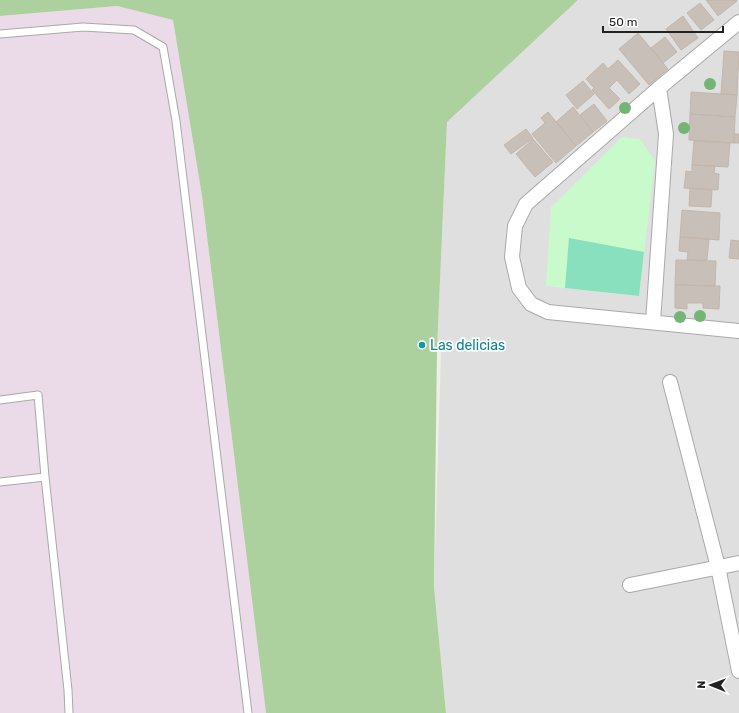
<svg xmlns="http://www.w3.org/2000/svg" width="739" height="713" font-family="Rubik,sans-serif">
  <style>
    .residential { fill: #e0dfdf }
    .industrial { fill: #ebdbe8 }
    .forest { fill: #add19e }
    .park { fill: #c8facc }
    .pitch { fill: #88e0be }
    .building { fill: #c7bfb8; stroke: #c4b6ab }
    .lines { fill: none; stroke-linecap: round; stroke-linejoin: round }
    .lane-casing { stroke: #a9a9a9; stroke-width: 9 }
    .street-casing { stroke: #a9a9a9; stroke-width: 16 }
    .lane { stroke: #fff; stroke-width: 7 }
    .street { stroke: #fff; stroke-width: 14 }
    .tree { fill: #74b475 }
    .culture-dot { fill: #0f9aa8; stroke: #fff; stroke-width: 1.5 }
    .labels { text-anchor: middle; stroke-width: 3.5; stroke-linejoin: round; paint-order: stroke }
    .culture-label { font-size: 14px; fill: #0d838f; stroke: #fff; text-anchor: start }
  </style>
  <rect width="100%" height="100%" fill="#f2efe9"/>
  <path class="residential" d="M578,0h161v713h-293l-12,-126 7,-237 -4,-1 10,-228z"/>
  <path class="industrial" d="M117,6l56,14 29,176 64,517h-266v-697z"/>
  <path class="forest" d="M0,0h578l-131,122 -10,227 -3,238 12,126h-180l-64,-517 -29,-176 -56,-14 -117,10z"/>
  <path class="park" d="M622,137l18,2 15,22 -16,135 -93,-10 5,-79z"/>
  <path class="pitch" d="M569,238l75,14 -5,44 -74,-8z"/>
  <path class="building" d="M706,0h30l1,1 -19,15z
    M700,3l14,17 -13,10 -14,-17z
    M683,16l15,22 -17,12 -15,-21z
    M638,33l30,36 -19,16 -30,-36z
    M665,37l12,15 -14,11 -12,-15z
    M724,51l15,1 -2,43 -16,-1z
    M618,60l22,24 -11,10 -12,-14 -8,8 11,11 -11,10 -17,-19 2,-2 -8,-9 17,-16 5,6z
    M583,81l11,13 -17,15 -11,-14z
    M691,92l46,3 -2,22 -45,-3z
    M594,104l13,17 -14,11 -13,-17z
    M573,107l20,25 -17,14 -20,-24z
    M548,112l28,34 -20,17 -24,-29 13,-11 -4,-5z
    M690,114l45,3 -1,26 -45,-3z
    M526,129l7,9 -22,16 -7,-9z
    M734,134h5v9h-5z
    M533,139l20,23 -18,15 -19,-23z
    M694,141l36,2 -2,24 -36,-2z
    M692,165l23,1 -1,7 5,1 -1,16 -34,-2 2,-17 6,1z
    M690,188l22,2 -1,17 -22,-1z
    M682,210l38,3 -1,27 -39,-3z
    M680,237l29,2 -2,21h-20l1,-8 -9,-1z
    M731,240l8,1v18l-10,-1z
    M676,260l40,1 -1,25 -40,-1z
    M675,285l45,1 -1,23 -16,-1v-5h-16v6l-12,-1z"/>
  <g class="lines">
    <g class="lane-casing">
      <path id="lane" d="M0,34l83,-7 51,3 29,17 13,74 72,592
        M0,400l38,-5 7,82 23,213 1,23
        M0,482l45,-5"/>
    </g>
    <g class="street-casing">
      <path id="street" d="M739,22l-80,66 -133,116 -11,22 -3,31 7,31 12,16 17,8 191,19
        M653,322l13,-188 -7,-46
        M670,382l48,185 21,104
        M630,585l109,-22"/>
    </g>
    <use href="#lane" class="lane"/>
    <use href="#street" class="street"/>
  </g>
  <g class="tree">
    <circle cx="710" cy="84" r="6"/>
    <circle cx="625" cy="108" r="6"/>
    <circle cx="684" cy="128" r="6"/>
    <circle cx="700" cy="316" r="6"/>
    <circle cx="680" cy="317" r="6"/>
  </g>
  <circle class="culture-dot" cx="422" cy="345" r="4"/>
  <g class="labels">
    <g class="culture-label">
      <text x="430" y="350">Las delicias</text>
    </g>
  </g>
  <g transform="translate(711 685) rotate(271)" stroke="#ffffff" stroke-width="3" paint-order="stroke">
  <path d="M0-3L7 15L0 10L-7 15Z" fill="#222222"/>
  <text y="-6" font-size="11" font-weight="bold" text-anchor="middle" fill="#222222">N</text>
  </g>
  <path d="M603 26v6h120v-6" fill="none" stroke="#222222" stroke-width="2"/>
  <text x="609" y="26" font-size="12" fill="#222222" stroke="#ffffff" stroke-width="3" paint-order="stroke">50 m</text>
</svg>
